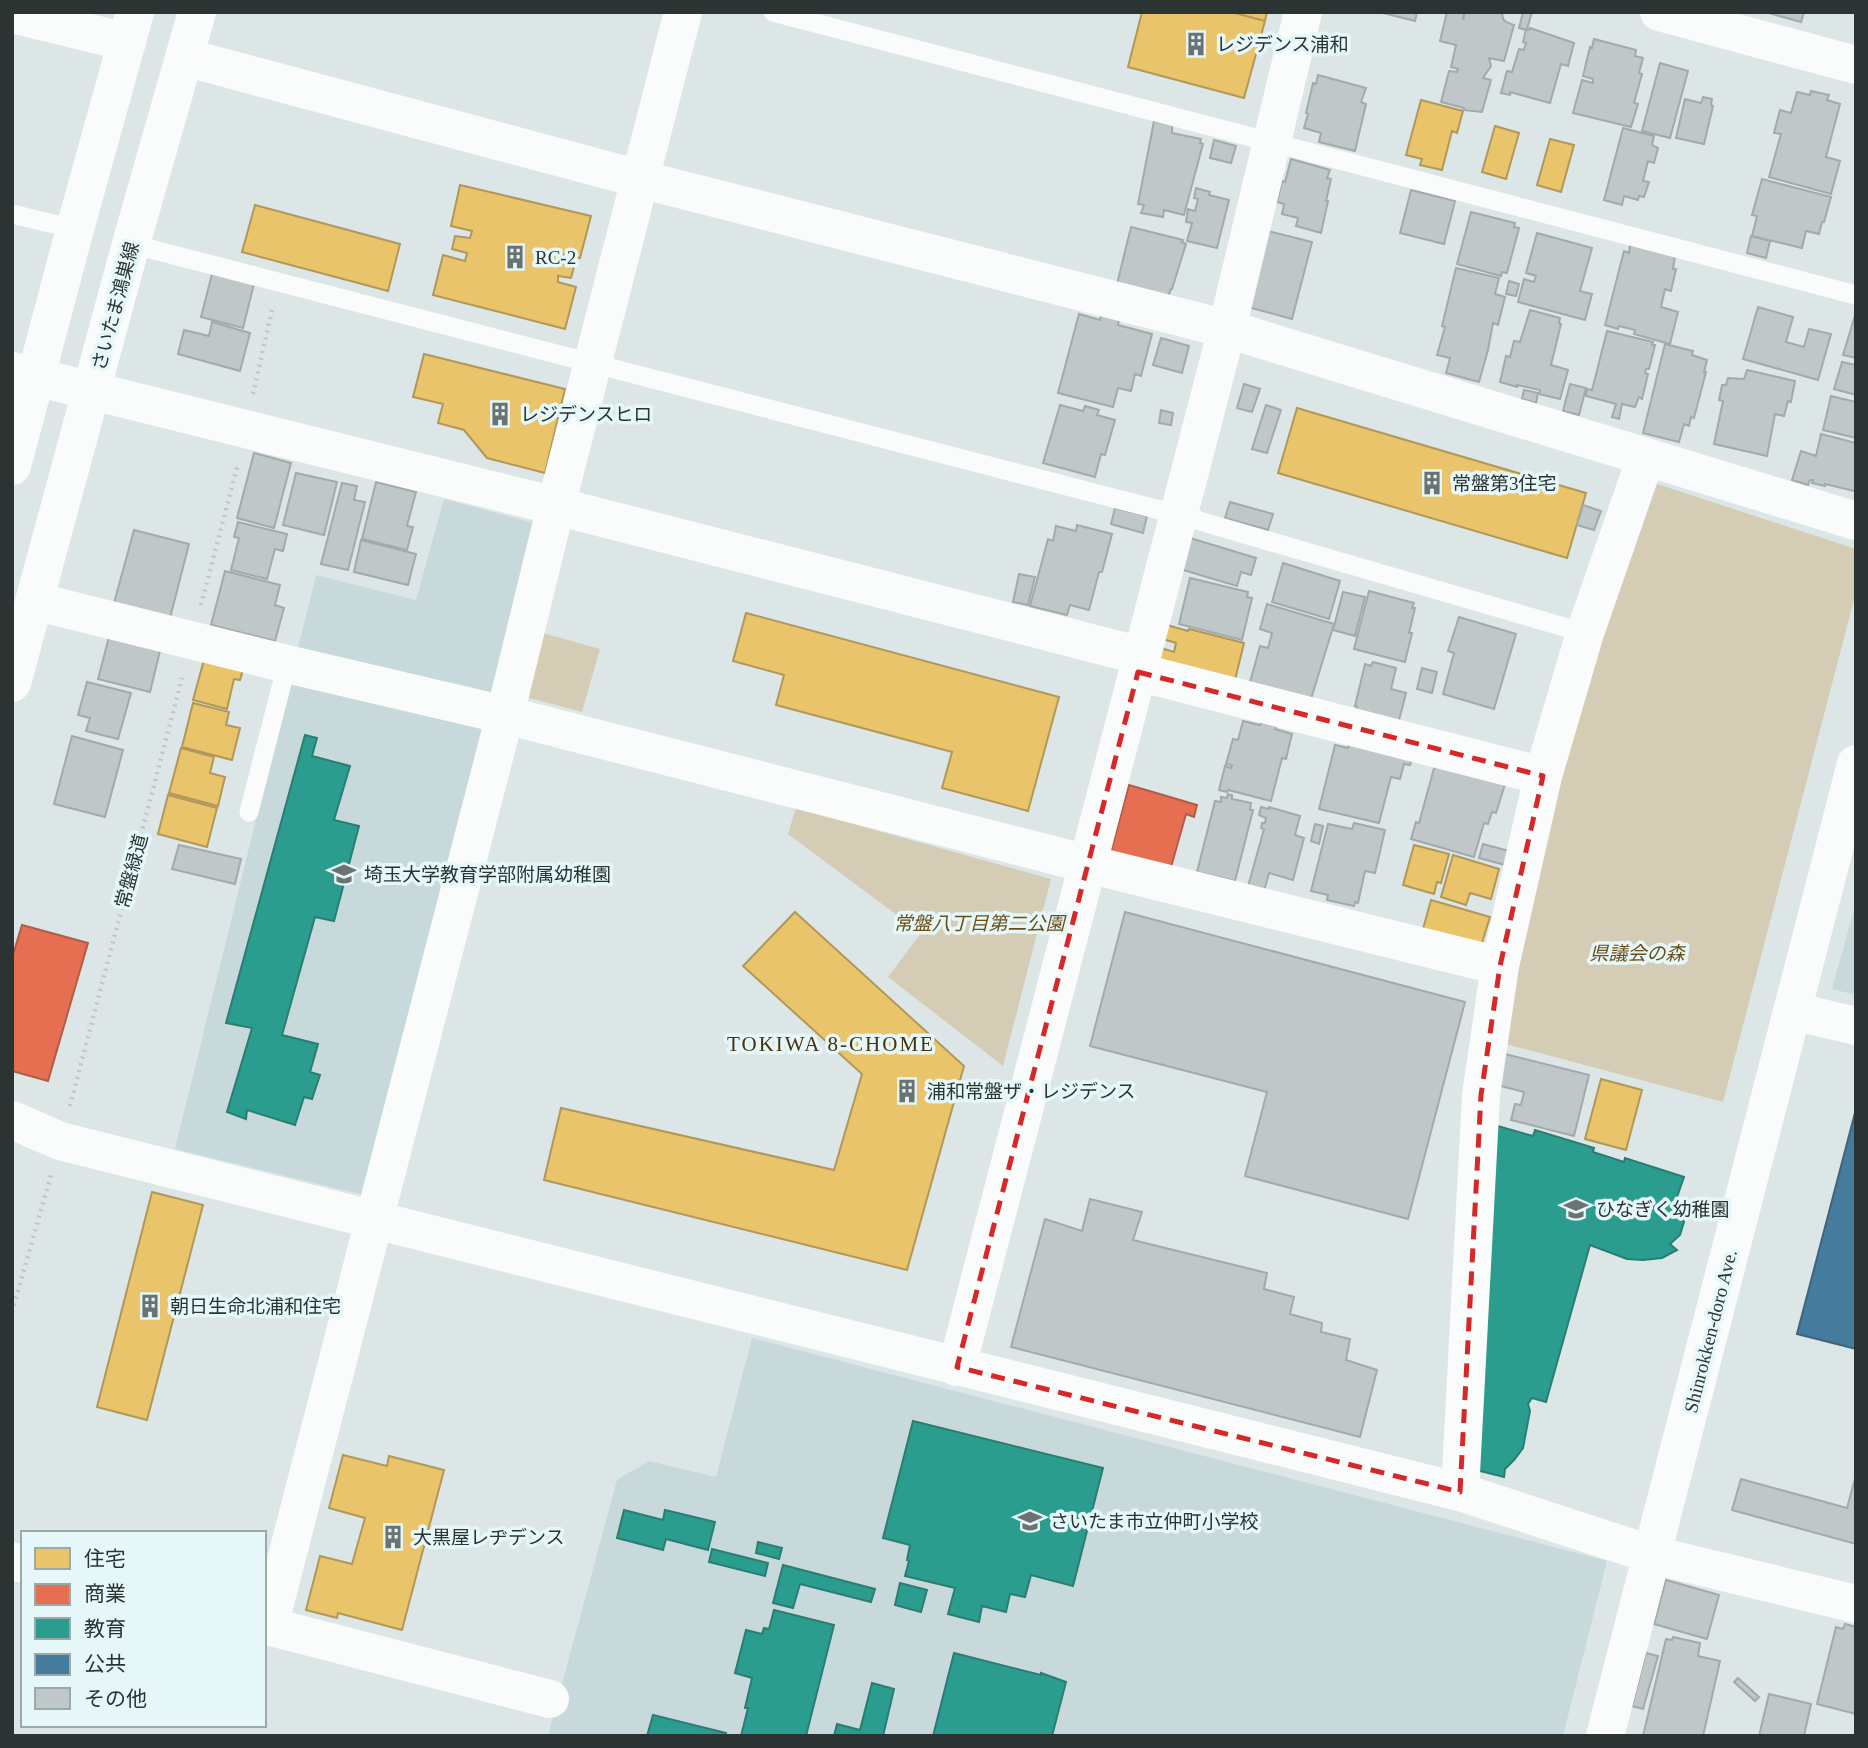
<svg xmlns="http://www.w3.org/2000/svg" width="1868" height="1748" font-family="'Times New Roman','Noto Sans JP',serif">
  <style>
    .built { fill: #c7d9db }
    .green { fill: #d5ccb6 }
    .homes { fill: #e9c46a; stroke: #b0985a; stroke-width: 2 }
    .shops { fill: #e76f51; stroke: #af5d48; stroke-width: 2 }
    .schools { fill: #2a9d8f; stroke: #2b7d73; stroke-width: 2 }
    .public { fill: #457b9d; stroke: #3e657d; stroke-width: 2 }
    .building { fill: #bfc7c8; stroke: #a2aaaa; stroke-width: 2 }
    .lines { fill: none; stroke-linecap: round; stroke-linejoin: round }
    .path { stroke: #c2c5c5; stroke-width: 4.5; stroke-dasharray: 2 5; stroke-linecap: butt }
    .service { stroke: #fafbfb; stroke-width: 19 }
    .minor { stroke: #fafbfb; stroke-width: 38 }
    .tertiary { stroke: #fafbfb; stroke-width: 38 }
    .primary { stroke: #fafbfb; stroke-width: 38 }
    .marked { fill: none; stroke: #d62828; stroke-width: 5; stroke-dasharray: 14 9; stroke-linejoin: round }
    .labels { text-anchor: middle; stroke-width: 7; stroke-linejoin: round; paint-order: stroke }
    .poi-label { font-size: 19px; fill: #2c3333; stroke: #e5f7f8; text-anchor: start }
    .street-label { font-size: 19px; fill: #2c3333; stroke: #e5f7f8 }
    .park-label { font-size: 19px; font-style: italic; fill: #6b4f17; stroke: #e5f7f8 }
    .neighbourhood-label { font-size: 21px; letter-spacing: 2px; fill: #46320b; stroke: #e5f7f8 }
  </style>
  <rect width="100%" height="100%" fill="#dce6e7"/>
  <path class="built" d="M444,499l90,24 -170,672 -189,-46 141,-574 100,25z
    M1856,902v93l-24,-6z
    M752,1338l855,223 -44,175h-1015l69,-256 32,-19 67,16z"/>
  <path class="green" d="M1651,482l205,67v43l-133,510 -221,-59 16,-116 80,-304z
    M543,633l57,16 -18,63 -56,-15z
    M796,808l255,71 -48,187 -115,-89 33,-44 -133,-99z"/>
  <path class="homes" d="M1142,12h89l34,9 -21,77 -116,-31z
    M1231,12h36l-2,9z
    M1421,100l42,11 -6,22 -5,-2 -10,39 -22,-5 2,-6 -16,-4z
    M1495,126l24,7 -13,46 -24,-7z
    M1550,139l24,6 -13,47 -24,-7z
    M460,185l131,31 -11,42 -16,-4 -2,9 12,4 -3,11 -13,-2v6l18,5 -11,42 -132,-34 10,-40 22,6 2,-8 -15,-4 3,-13 15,2 2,-7 -21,-5z
    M255,205l145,39 -12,47 -146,-39z
    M424,354l141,35 -20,84 -58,-15 -23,-28 -26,-7 5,-19 -30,-7z
    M1297,408l289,85 -19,65 -289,-85z
    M746,613l313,84 -31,114 -86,-23 10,-36 -176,-47 8,-30 -51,-14z
    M1167,625l21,6 1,-2 55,14 -11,45 -77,-20 5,-20 13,4 2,-9 -13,-4z
    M205,656l39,10 -4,14 -6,-1 -7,30 -34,-9z
    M193,703l36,9 -3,13 14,3 -8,32 -50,-13z
    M181,748l33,9 -4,16 15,4 -7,29 -49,-13z
    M168,795l49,13 -10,39 -49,-13z
    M1414,845l35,9 -8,29 -4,-1 -3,12 -31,-9z
    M1453,855l46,14 -8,30 -21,-6 -4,12 -25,-8z
    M1431,900l59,17 -9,29 -58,-17z
    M795,912l169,154 -57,204 -363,-90 17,-72 273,62 28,-96 -119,-108z
    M1601,1079l41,11 -16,60 -41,-11z
    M152,1192l51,13 -56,215 -50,-13z
    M343,1455l44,11 2,-10 55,14 -42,160 -64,-17 -1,5 -31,-8 14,-54 32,8 13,-46 -36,-10z"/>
  <path class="shops" d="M1129,785l68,20 -3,12 -8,-3 -15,53 -60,-16z
    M22,925l66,18 -40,138 -36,-10v-113z"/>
  <path class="schools" d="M305,735l12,3 -5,18 38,10 -16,54 25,6 -25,95 -19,-4 -33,118 36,9 -8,28 10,3 -8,24 -8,-2 -9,28 -48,-15 -1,9 -19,-7 25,-84 -26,-5z
    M1494,1125l39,11 2,-6 59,18 -1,4 31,10 1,-4 59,19 -8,23 6,10 2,12 -4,13 -10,9 7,6 -15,8 -19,2 -16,-1 -37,-14 -44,157 -14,-4 -4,6 2,7 -7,37 -9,12 -9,9 -1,8 -28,-7z
    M913,1421l190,47 -30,118 -42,-11 -6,22 -15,-3 -4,18 -24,-6 -3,16 -31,-8 7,-26 -50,-12 4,-15 -2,-1 3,-15 -27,-7z
    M624,1510l39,10 2,-10 50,12 -7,28 -42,-11 -3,11 -46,-12z
    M758,1542l24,6 -3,11 -23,-6z
    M712,1549l56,14 -3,13 -56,-14z
    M783,1565l92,24 -4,13 -71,-18 -7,24 -20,-5z
    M900,1583l27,7 -6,22 -26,-7z
    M774,1610l60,15 -28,111h-65l7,-28h-3l7,-30 -17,-5 11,-43 16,4 2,-6 5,1z
    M954,1653l87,22v-2l25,9 -14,54h-119z
    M872,1683l22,6 -11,47h-49l3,-12 23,6z
    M653,1715l73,18 -1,3h-78z"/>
  <path class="public" d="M1856,1109v240l-59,-15z"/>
  <path class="building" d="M1379,12h38l-2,9z
    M1447,12h17l-1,8 2,-8h37l1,7 3,3 8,3 -10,36 -15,-3 2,8 -8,12 8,2 -9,32 -19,-2 1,-2 -23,-6 8,-31 8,1 1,-3 -7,-2 5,-22 -16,-4z
    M1523,12h9l-5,17 2,1 1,-2 44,15 -6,23 -7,-2 -11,39 -40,-11v3l-9,-2 6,-22 5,1 7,-23 5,1 2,-7 -3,-1 3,-12 -7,-2z
    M1765,12h39l-3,10z
    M1594,39l42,11 -1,6 8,2 -4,15 3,1 -8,29 4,1 -7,23 -58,-14 9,-33 11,3v-4l-10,-3 7,-29 2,1z
    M1660,63l28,8 -18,67 -28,-7z
    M1318,75l48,13 -5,14 5,2 -11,47 -36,-9 2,-9 -17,-5 4,-14 -2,-1 7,-30 3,1z
    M1811,91l18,4 -2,5 13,4 -14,53 14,4 -9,33 -62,-17 12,-43 -7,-1 6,-23 11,3 6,-21 13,3z
    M1703,97l9,2 -1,6 2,1 -9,38 -28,-6 9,-39 16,4z
    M1154,121l18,4v8l29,6 -1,4 3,1 -19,71 -20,-5 -1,7 -22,-4 3,-8 -6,-1z
    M1623,128l31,8 -2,9 6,3 -4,15 -6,-2 -5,20 6,1 -5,15 -5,-1 -1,4 -14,-4 -2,9 -18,-5z
    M1214,140l22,6 -5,17 -21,-5z
    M1291,159l39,11 -3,8 4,1 -5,22h2l-7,32 -25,-7 2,-8 -16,-4 2,-10 -7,-2 5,-21 3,1z
    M1762,179l69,18 -7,25h-2l-3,12 -13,-3 -4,17 -50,-12 5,-20 -5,-1z
    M1196,188l14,4 -1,3 20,5 -12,48 -30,-7 5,-18 -6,-1 2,-13 7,2 3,-12 -4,-1z
    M1411,190l44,11 -11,43 -44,-11z
    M1471,212l44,11 -1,4 5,1 -12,45 -5,-1 -1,4 -44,-12z
    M1131,227l52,13 -1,2 4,2 -14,45h-1l-3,8 -51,-13z
    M1268,231l44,11 -20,77 -44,-12z
    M1537,233l55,15 -12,43 12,3 -7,26 -67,-18 6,-23 10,3 2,-6 -10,-3z
    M1751,236l19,5 -4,17 -19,-5z
    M1630,245l45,10 -2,14h3l-5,22 -6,-2 -4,18 17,5 -8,32 -36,-10 1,-4 -16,-4 -1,3 -13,-4 19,-74 5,2z
    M1456,268l43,10 -4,16 10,3 -7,28 -5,-2 -5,27 -9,32 -33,-9 4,-15 -13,-3 8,-28 -3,-1z
    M212,274l42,10 -11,44 -42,-11z
    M1509,281l10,3 -3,12 -10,-2z
    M1758,307l35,10 -7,25 18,5 5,-18 22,5 -13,46 -75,-21z
    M1530,310l30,8 -1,5 2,1 -10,41 17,5 -8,29 -21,-5 1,-4 -23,-5v2l-17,-5 6,-26 4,1 4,-16 6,1z
    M1856,312v46l-13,-3z
    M1079,314l21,6 1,-5 18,4 -1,6 34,9 -11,42 -6,-2 -4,17 -13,-3 -5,19 -55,-14z
    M212,322l38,11 -10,38 -62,-17 6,-24 25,6z
    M1607,331l46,11 -1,3h3l-6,24h-3l-1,4 3,1 -6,25 -3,-2 -4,10 -13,-3 -3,15 -7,-2 4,-13 -30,-8 1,-7 5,1z
    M1161,338l28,8 -7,27 -29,-8z
    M1665,344l28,7 -1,4 15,5 -3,12h2l-12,46 -3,-1 -2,9 -5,-2 -5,18 -36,-9z
    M1842,362l14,3v30l-22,-6z
    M1747,370l48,11 -4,21 -3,-1 -4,15 -9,-2 -8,42 -53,-12 9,-43 -4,-1 3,-15h4l2,-7 16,1z
    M1244,384l16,5 -8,23 -15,-4z
    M1570,384l16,4 -7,27 -16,-4z
    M1524,390l14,3 -2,10 -14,-4z
    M1831,396l25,6v36l-33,-8z
    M1060,405l23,6 2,-5 14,4 -2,5 18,5 -10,35 -4,-1 -6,23 -52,-14z
    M1266,405l15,5 -14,43 -15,-4z
    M1161,410l12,3 -2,12 -12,-2z
    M1821,434l35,9v46l-2,2 -29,-7v2l-13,-3 1,-3h-3l-2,5 -16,-5 9,-29 15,5z
    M254,453l37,10 -17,65 -37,-10z
    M296,473l41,9 -13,53 -41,-10z
    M376,482l40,10 -9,34 6,1 -6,23 -45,-11z
    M342,483l15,3 -3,14 11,2 -17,68 -27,-6z
    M1230,502l43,12 -5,16 -43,-12z
    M1583,505l18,6 -7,19 -17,-5z
    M1115,508l32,8 -4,17 -32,-9z
    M238,522l49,12 -4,17 -8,-2 -8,30 -36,-9 8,-32 -5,-1z
    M1077,525l35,9 -10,38h-3l-10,38 -19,-5 -3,10 -37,-9 18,-67 5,2 3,-15 20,5z
    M134,530l55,14 -19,74 -56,-15z
    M1190,538l66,20 -5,17 -10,-3 -4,14 -57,-17z
    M361,540l55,14 -8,31 -54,-13z
    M1283,563l57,18 -11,38 -57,-17z
    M225,571l55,14 -5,20 9,3 -9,33 -64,-16z
    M1019,574l16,3 -7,28 -15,-3z
    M1190,578l58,14 -1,5 5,1 -10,42 -63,-16z
    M1369,591l45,12 -2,5h3l-6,25h3l-7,29 -51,-13z
    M1343,592l22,5 -10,39 -22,-6z
    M1267,604l67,20 -23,75 -61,-17 10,-36 8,2 4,-15 -12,-4z
    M1459,617l57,17 -22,75 -51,-15 11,-41 -6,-2z
    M109,637l51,14 -10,41 -52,-13z
    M1373,662l23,6 -5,21 15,4 -9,35 -42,-15 2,-6 -2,-1 10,-42 6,2z
    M1422,668l15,4 -5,21 -15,-4z
    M87,682l44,11 -13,46 -32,-8 4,-13 -12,-3z
    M1243,721l17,4 1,-2 15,3 -1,3 17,5 -6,25 -4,-1 -11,43 -43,-11 -1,2 -8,-2 6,-24 6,2 1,-3 -6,-1 7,-25 5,1z
    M72,736l51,14 -18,67 -51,-13z
    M1350,741l62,18 -2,6 -6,-1 -4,15 -9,-2 -12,46 -60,-14 16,-64 13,3z
    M1436,761l70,20 -10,32 -4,-1 -4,12 -4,-1 -10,34 -63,-18 5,-17 3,1z
    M1228,794l4,1v4l19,4 -1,7h3l-18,71 -38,-9 18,-71 6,1v-5l6,1z
    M1261,807l8,2v-2l31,9 -5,19 9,3 -11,42 -24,-7 -6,22 -16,-5 17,-61 -3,-1 1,-5h3l1,-5 -7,-3z
    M1354,823l31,7 -10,43 -10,-2 -7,32 -3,-1 -1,4 -27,-6 1,-5 -17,-4 17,-67 24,5z
    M1315,824l8,2 -4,18 -8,-3z
    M1483,844l26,7 -4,14 -26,-7z
    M179,845l62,14 -6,25 -63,-15z
    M1125,912l340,90 -57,217 -163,-43 22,-84 -177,-46z
    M1505,1054l84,21 -15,61 -63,-16 4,-16 6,1 3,-13 -27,-7z
    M1090,1199l52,13 -9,28 134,33 -3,16 30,8 -4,17 32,9 -1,9 29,7 -4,21 31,10 -17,67 -349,-90 34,-128 37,12z
    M1856,1475v69l-124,-34 9,-31 106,29z
    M1666,1580l53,15 -12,44 -53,-15z
    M1845,1624l11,3v87l-39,-10 19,-77 7,2z
    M1673,1637l27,6 -2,13 22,5 -17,75h-60l23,-97 6,1z
    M1646,1653l12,3 -15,53 -11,-3z
    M1738,1678l21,19 -4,4 -21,-19z
    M1769,1694l42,10 -7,32h-45z"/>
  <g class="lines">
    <path class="path" d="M253,394l19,-84
      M201,605l37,-141
      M70,1106l112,-428
      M12,1312l39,-137"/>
    <path class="service" d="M773,12l1083,283
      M12,214l63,15
      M131,244l1048,271 406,118
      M249,812l38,-148"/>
    <path class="minor" d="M12,14l115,28
      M184,57l456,122 587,150 629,192
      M12,371l544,135 586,150
      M34,601l253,63 218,51 583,149 412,102
      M1138,672l405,104
      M1792,1011l64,15
      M12,1120l48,21 1400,351 193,63 203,49
      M1460,1492l21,-397 19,-129 43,-190 42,-143 61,-176
      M12,1561l11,3
      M264,1625l286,74
      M269,1626l236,-911 51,-209 127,-494"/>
    <path class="tertiary" d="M1659,12l197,53
      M957,1367l270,-1038 76,-317"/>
    <path class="primary" d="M12,466l63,-237 60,-217
      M12,683l119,-439 66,-232
      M1605,1736l251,-972"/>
  </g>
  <path class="marked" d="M1138,672l405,104 -43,190 -19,129 -21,397 -503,-125z"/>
  <defs>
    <g id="building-bare" transform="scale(1.89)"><path d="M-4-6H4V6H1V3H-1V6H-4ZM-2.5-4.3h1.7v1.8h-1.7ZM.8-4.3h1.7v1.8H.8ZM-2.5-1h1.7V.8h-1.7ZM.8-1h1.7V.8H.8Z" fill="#6a7272" stroke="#e5f7f8" stroke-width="2.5" paint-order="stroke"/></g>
    <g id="school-bare" transform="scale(1.89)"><path d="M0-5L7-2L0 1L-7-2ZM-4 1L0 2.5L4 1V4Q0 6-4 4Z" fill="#6a7272" stroke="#e5f7f8" stroke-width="2.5" paint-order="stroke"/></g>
  </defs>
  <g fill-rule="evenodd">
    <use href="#building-bare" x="1196" y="44"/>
    <use href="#building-bare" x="515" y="257"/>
    <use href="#building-bare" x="500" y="414"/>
    <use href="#building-bare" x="1432" y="483"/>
    <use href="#school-bare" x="344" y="874"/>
    <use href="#building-bare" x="907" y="1091"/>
    <use href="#school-bare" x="1576" y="1209"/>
    <use href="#building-bare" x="150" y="1306"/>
    <use href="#school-bare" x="1030" y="1521"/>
    <use href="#building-bare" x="393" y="1537"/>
  </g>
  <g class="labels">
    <g class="poi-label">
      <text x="1216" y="51">レジデンス浦和</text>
      <text x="535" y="264">RC-2</text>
      <text x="520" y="421">レジデンスヒロ</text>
      <text x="1452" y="490">常盤第3住宅</text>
      <text x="364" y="881">埼玉大学教育学部附属幼稚園</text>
      <text x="927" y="1098">浦和常盤ザ・レジデンス</text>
      <text x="1596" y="1216">ひなぎく幼稚園</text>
      <text x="170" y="1313">朝日生命北浦和住宅</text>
      <text x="1050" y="1528">さいたま市立仲町小学校</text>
      <text x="413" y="1544">大黒屋レヂデンス</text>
    </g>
    <g class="street-label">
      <text transform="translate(115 306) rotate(-75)" y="7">さいたま鴻巣線</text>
      <text transform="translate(131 871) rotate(-75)" y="7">常盤緑道</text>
      <text transform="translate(1710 1331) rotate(-76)" y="7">Shinrokken-doro Ave.</text>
    </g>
    <g class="park-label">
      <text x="979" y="930">常盤八丁目第二公園</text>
      <text x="1637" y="960">県議会の森</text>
    </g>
    <g class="neighbourhood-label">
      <text x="831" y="1051">TOKIWA 8-CHOME</text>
    </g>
  </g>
  <rect width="1868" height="1748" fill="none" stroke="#2c3333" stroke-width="28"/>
  <rect x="21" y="1531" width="245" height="196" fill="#e5f7f8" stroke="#9ba9a9" stroke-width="2"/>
  <rect x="35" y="1548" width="35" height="21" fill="#e9c46a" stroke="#9ba9a9" stroke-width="2"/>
  <text x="84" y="1566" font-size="21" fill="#2c3333">住宅</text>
  <rect x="35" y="1584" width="35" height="21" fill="#e76f51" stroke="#9ba9a9" stroke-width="2"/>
  <text x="84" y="1601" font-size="21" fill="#2c3333">商業</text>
  <rect x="35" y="1618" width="35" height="21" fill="#2a9d8f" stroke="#9ba9a9" stroke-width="2"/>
  <text x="84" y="1636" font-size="21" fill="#2c3333">教育</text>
  <rect x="35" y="1654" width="35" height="21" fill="#457b9d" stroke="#9ba9a9" stroke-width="2"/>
  <text x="84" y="1671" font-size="21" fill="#2c3333">公共</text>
  <rect x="35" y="1688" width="35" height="21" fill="#bfc7c8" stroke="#9ba9a9" stroke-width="2"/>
  <text x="84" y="1706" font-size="21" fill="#2c3333">その他</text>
</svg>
